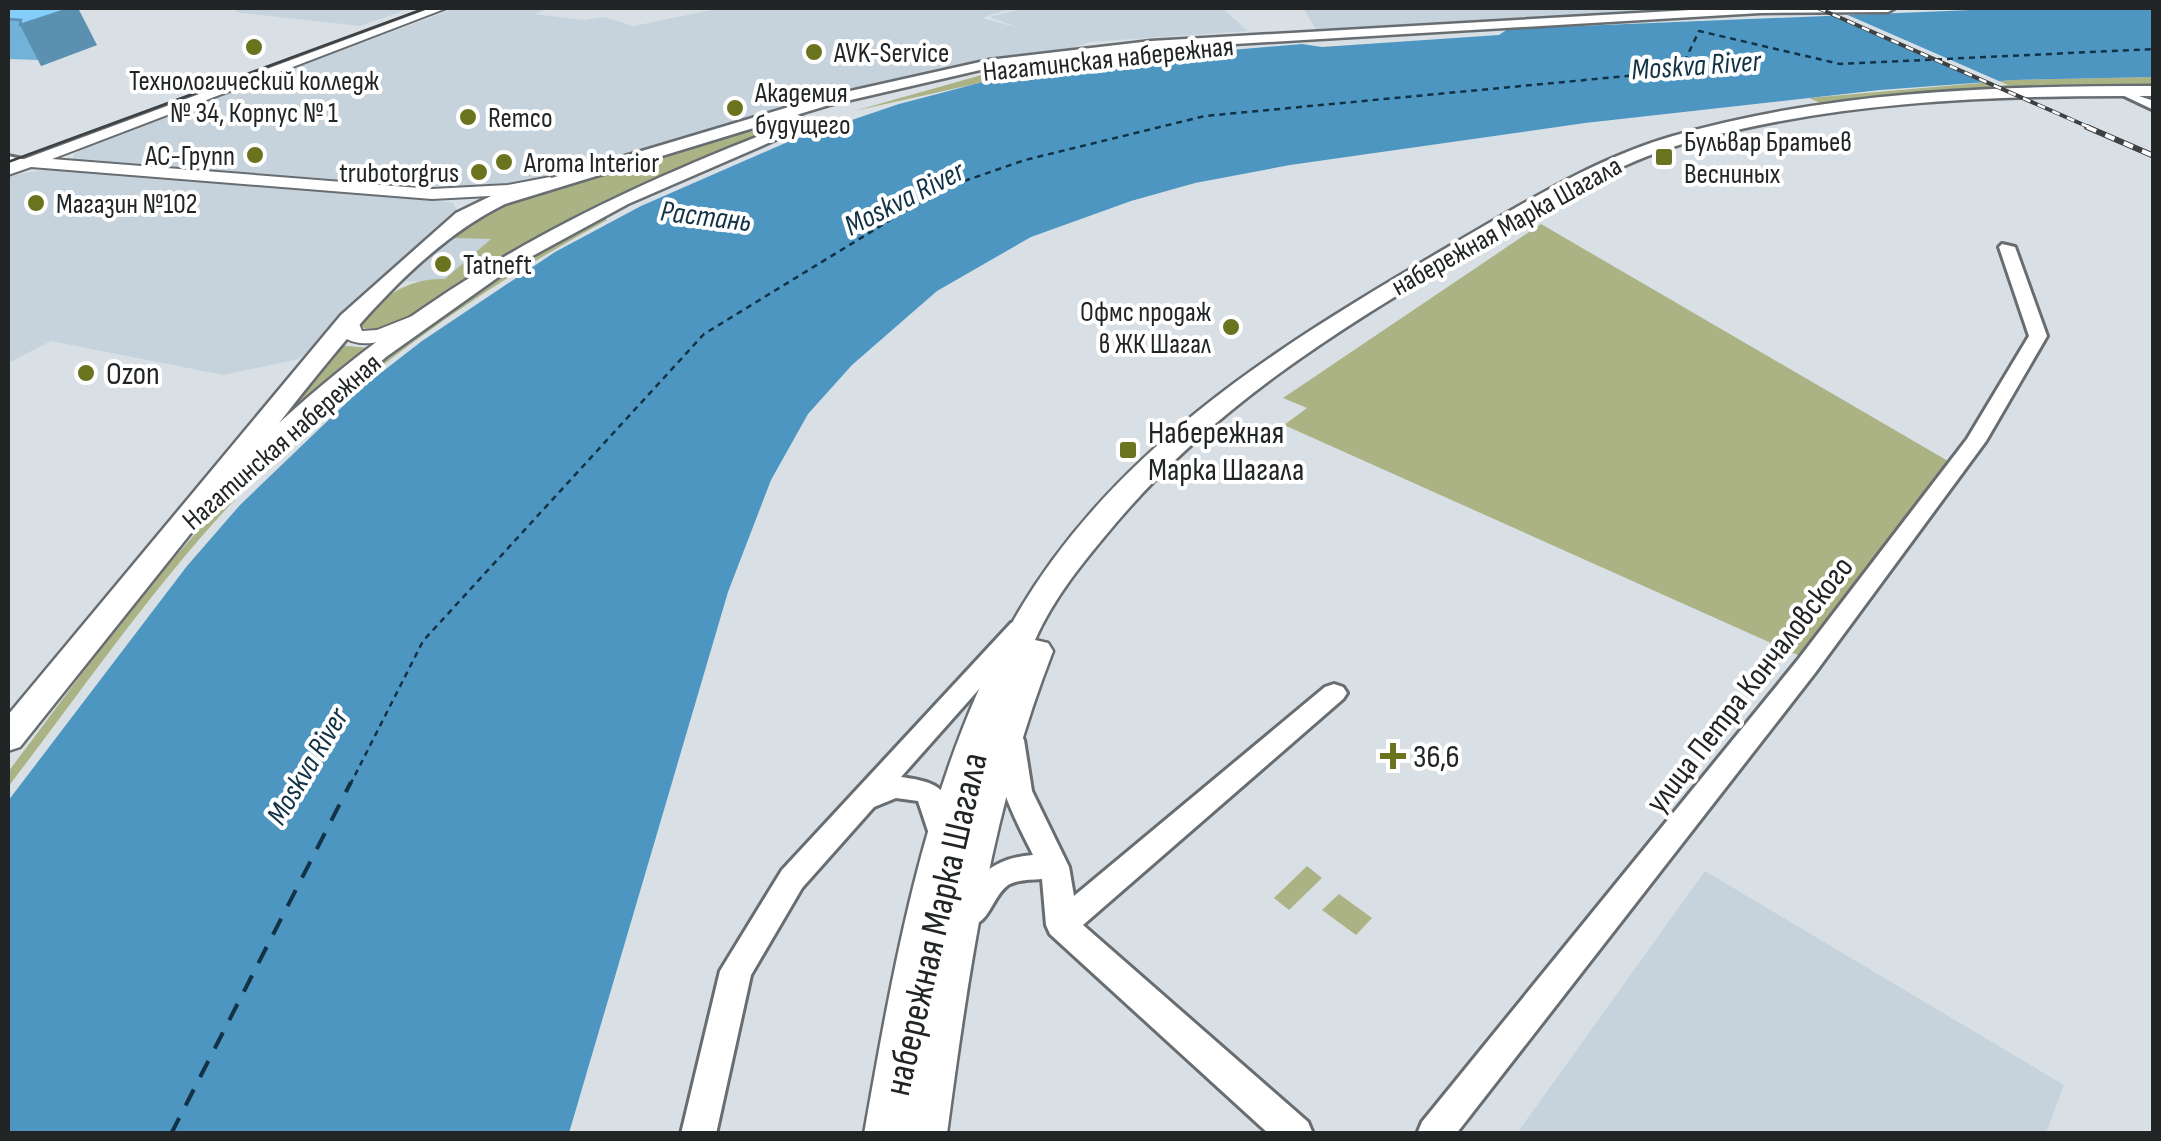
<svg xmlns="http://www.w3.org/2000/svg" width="2161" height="1141" font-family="'Sofia Sans Condensed',sans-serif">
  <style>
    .built { fill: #c6d3dc }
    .green { fill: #abb385 }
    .water { fill: #4d96c1 }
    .pier { fill: #d9e0e5 }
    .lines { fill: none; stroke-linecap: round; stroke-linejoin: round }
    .ferry-far1 { stroke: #123346; stroke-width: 2.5; stroke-dasharray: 6 5; stroke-linecap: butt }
    .ferry { stroke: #123346; stroke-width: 4; stroke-dasharray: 18 14; stroke-linecap: butt }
    .minor-casing { stroke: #676d71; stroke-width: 6 }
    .tertiary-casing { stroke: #676d71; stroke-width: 4 }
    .secondary-casing { stroke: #676d71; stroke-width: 5 }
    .minor { fill: #fff; fill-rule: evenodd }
    .tertiary { fill: #fff; fill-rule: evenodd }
    .secondary { fill: #fff; fill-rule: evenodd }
    .tram { stroke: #3e4143; stroke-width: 2.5 }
    .rail-far1-casing { stroke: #3e4143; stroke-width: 4 }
    .rail-casing { stroke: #3e4143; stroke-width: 6 }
    .rail-far1 { stroke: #fff; stroke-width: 2.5; stroke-dasharray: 8; stroke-linecap: butt }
    .rail { stroke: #fff; stroke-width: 4; stroke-dasharray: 10; stroke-linecap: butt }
    .wall { fill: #72b1d8 }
    .shaded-wall { fill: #5c90b0 }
    .building { fill: #84cefb; stroke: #5c90b0; stroke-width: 2.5 }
    .poi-dot { fill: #6a741e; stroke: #fff; stroke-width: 4 }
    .labels { text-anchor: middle; stroke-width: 8; stroke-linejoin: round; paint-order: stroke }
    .far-poi-label { font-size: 28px; fill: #222526; stroke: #fff; text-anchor: start }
    .far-street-label { font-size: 28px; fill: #222526; stroke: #fff }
    .far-water-label { font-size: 30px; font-style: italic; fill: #123346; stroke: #fff }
    .poi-label { font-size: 32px; fill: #222526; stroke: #fff; text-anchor: start }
    .street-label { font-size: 32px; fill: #222526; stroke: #fff }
    .near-street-label { font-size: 38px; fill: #222526; stroke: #fff }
  </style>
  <rect width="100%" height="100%" fill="#d9e0e5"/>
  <path class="built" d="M242,8h170l-52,18 -126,-14z
    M456,8h93l-15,6 49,6 21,-3 30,9 87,-18h291l-30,10 37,10 -29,-11 35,-9h197l26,23 -158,11 -25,8 -115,16 -156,39 -224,65 -67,15 -69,1 -361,-25 1,-7 10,-7z
    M1303,8h410l-396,23z
    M49,169l385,31 19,3 4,7 -158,149 -76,16 -172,-34 -43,22v-187z
    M454,233l44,1 -53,48 -44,-1z
    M1705,871l359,214 -18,48h-529z"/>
  <path class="green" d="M1240,46l-184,20 -202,45 163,-46 107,-13z
    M2153,77v10h-108l-218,19 -18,-8 205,-18z
    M783,120l11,2c-26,17 -63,27 -92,39 -64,27 -127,53 -187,90 -32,21 -118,90 -154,76l-3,-6c27,-25 49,-43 87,-42l46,-40 -38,-1 41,-31z
    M602,217l5,3c-140,76 -271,170 -379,287 -80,87 -148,186 -220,280v-15c61,-80 120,-164 188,-239 117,-129 254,-232 406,-316z
    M1541,224l407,237 -148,195 -516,-231 23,-17 -24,-10z
    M337,345l33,3 -78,63z
    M1307,866l15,12 -33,32 -15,-12z
    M1339,894l33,24 -16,17 -34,-25z"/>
  <path class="water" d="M2019,8h134v69l-139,3 -134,10 -295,33 -295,42 -95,18 -64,18 -100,36 -94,54 -85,74 -44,49 -37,66 -43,112 -159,541h-561v-332l179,-235 53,-61 124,-119 58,-45 133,-89 86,-46 149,-65 109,-37 84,-22 131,-22 188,-16 20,3 177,-12 9,-6z"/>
  <path class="pier" d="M1834,9l174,76 -15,1 -173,-76z"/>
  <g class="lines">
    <path class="ferry-far1" d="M350,785l73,-144 281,-307 237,-145 84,-29 180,-44 475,-45 19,-40 141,33 314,-15"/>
    <path class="ferry" d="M171,1134l180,-352"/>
    <g class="minor-casing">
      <path id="minor" d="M2118,89l36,12v9l-36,-17z
        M8,156l28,6 -7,4 -21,-2z
        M2002,244l13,3 32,89 -61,105 -171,232 -359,461h-39l5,-12 375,-461 170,-222 62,-103 -30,-89z
        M1019,621l12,8 -4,6 -126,142c43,6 47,13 54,55l-4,8 -10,3 -10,-3 -13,-39 -22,-3 -22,9 -72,81 -51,87 -35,159h-35l39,-163 62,-101 229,-247z
        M1334,684l9,3 4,6 -4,6 -260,226 225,197 5,12h-44l-219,-200 -4,-9 -4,-46c-11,1 -24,0 -34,6 -19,14 -19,48 -48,38l-4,-9c17,-36 36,-56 77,-59 -14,-29 -49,-90 -31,-122l9,-3 9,3 4,7 8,51 37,76 5,29 251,-209z"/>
    </g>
    <g class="tertiary-casing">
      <path id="tertiary" d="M431,8h16l-395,151 380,30 76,-4 42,-8 8,5 -2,4 -48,9 -76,4 -401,-32 -23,8v-10z
        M791,111l20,11 -8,8h-10v-7c-11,-5 -24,5 -33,-4z
        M420,313l7,2 3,4 -3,4c-27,12 -63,33 -89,10l1,-13 10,-6 7,2 6,15 15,-1z"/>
    </g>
    <g class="secondary-casing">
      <path id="secondary" d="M1725,8h170l-7,4 -128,1 -609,36 -162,19 -160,37 -324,99c-90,44 -165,142 -226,219 156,-142 309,-221 503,-296l14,4 -168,73 -114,62 -128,91 -117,103 -19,-1 -230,288 -12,4v-36l333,-400 115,-102 35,-17 328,-98 170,-38 162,-19z
        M2154,86v10c-157,-1 -314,4 -465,46 -80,23 -151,69 -222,111 -132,79 -250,151 -351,270 -31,37 -61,72 -81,117l13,3 5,8c-61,156 -84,317 -106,483h-83c30,-170 60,-347 142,-500 96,-180 272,-288 442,-387 73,-42 145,-88 225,-111 156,-45 319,-50 481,-50z"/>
    </g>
    <use href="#minor" class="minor"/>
    <use href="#tertiary" class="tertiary"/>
    <use href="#secondary" class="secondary"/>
    <path class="tram" d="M8,162l418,-154"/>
    <g class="rail-far1-casing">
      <path id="rail-far1" d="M1818,8l275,121"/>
    </g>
    <g class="rail-casing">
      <path id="rail" d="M2087,127l67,29"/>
    </g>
    <use href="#rail-far1" class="rail-far1"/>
    <use href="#rail" class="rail"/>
  </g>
  <path class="wall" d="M8,8l89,37 -56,21 -2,-6 -31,-1z"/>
  <path class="shaded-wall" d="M72,8h6l19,37 -56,21 -21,-41z"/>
  <path class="building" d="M8,8h64l-52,17 1,-5 -13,-1z"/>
  <g class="poi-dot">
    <circle cx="254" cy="47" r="10"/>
    <circle cx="814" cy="52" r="10"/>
    <circle cx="735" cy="108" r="10"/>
    <circle cx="468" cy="117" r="10"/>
    <circle cx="255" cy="155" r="10"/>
    <rect x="1654" y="147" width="20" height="20" rx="5"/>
    <circle cx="504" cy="162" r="10"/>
    <circle cx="479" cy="172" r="10"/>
    <circle cx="36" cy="203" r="10"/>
    <circle cx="443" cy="264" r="10"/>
    <circle cx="1231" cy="327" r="10"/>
    <circle cx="86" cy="373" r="10"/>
    <rect x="1118" y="440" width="20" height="20" rx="5"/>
    <path d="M1388 741h10v10h10v10h-10v10h-10v-10h-10v-10h10z"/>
  </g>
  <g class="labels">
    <g class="far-poi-label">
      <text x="834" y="62">AVK-Service</text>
      <text x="254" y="90" text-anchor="middle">Технологический колледж<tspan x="254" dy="32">№ 34, Корпус № 1</tspan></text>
      <text x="755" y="102">Академия<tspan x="755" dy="32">будущего</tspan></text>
      <text x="488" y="127">Remco</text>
      <text x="1684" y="151">Бульвар Братьев<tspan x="1684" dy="32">Весниных</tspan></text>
      <text x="235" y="165" text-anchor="end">АС-Групп</text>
      <text x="524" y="172">Aroma Interior</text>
      <text x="459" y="182" text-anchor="end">trubotorgrus</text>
      <text x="56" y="213">Магазин №102</text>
      <text x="463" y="274">Tatneft</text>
      <text x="1211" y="321" text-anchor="end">Офмс продаж<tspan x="1211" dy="32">в ЖК Шагал</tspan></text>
    </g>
    <g class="far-street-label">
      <text transform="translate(1108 58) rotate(-6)" y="10">Нагатинская набережная</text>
      <text transform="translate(1506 225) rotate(-29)" y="10">набережная Марка Шагала</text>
      <text transform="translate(281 441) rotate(-41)" y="10">Нагатинская набережная</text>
    </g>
    <g class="far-water-label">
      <text transform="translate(1696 65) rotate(-4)" y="10">Moskva River</text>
      <text transform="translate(904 198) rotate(-27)" y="10">Moskva River</text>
      <text transform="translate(706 216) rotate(7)" y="10">Растань</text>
      <text transform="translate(307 766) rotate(-59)" y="10">Moskva River</text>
    </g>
    <g class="poi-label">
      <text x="106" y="384">Ozon</text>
      <text x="1148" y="443">Набережная<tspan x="1148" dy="37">Марка Шагала</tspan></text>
      <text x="1413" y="767">36,6</text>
    </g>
    <g class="street-label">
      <text transform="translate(1749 684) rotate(-52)" y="11">улица Петра Кончаловского</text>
    </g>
    <g class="near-street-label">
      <text transform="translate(935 924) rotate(-77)" y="13">набережная Марка Шагала</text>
    </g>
  </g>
  <rect width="2161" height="1141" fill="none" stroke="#222526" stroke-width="20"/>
</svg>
